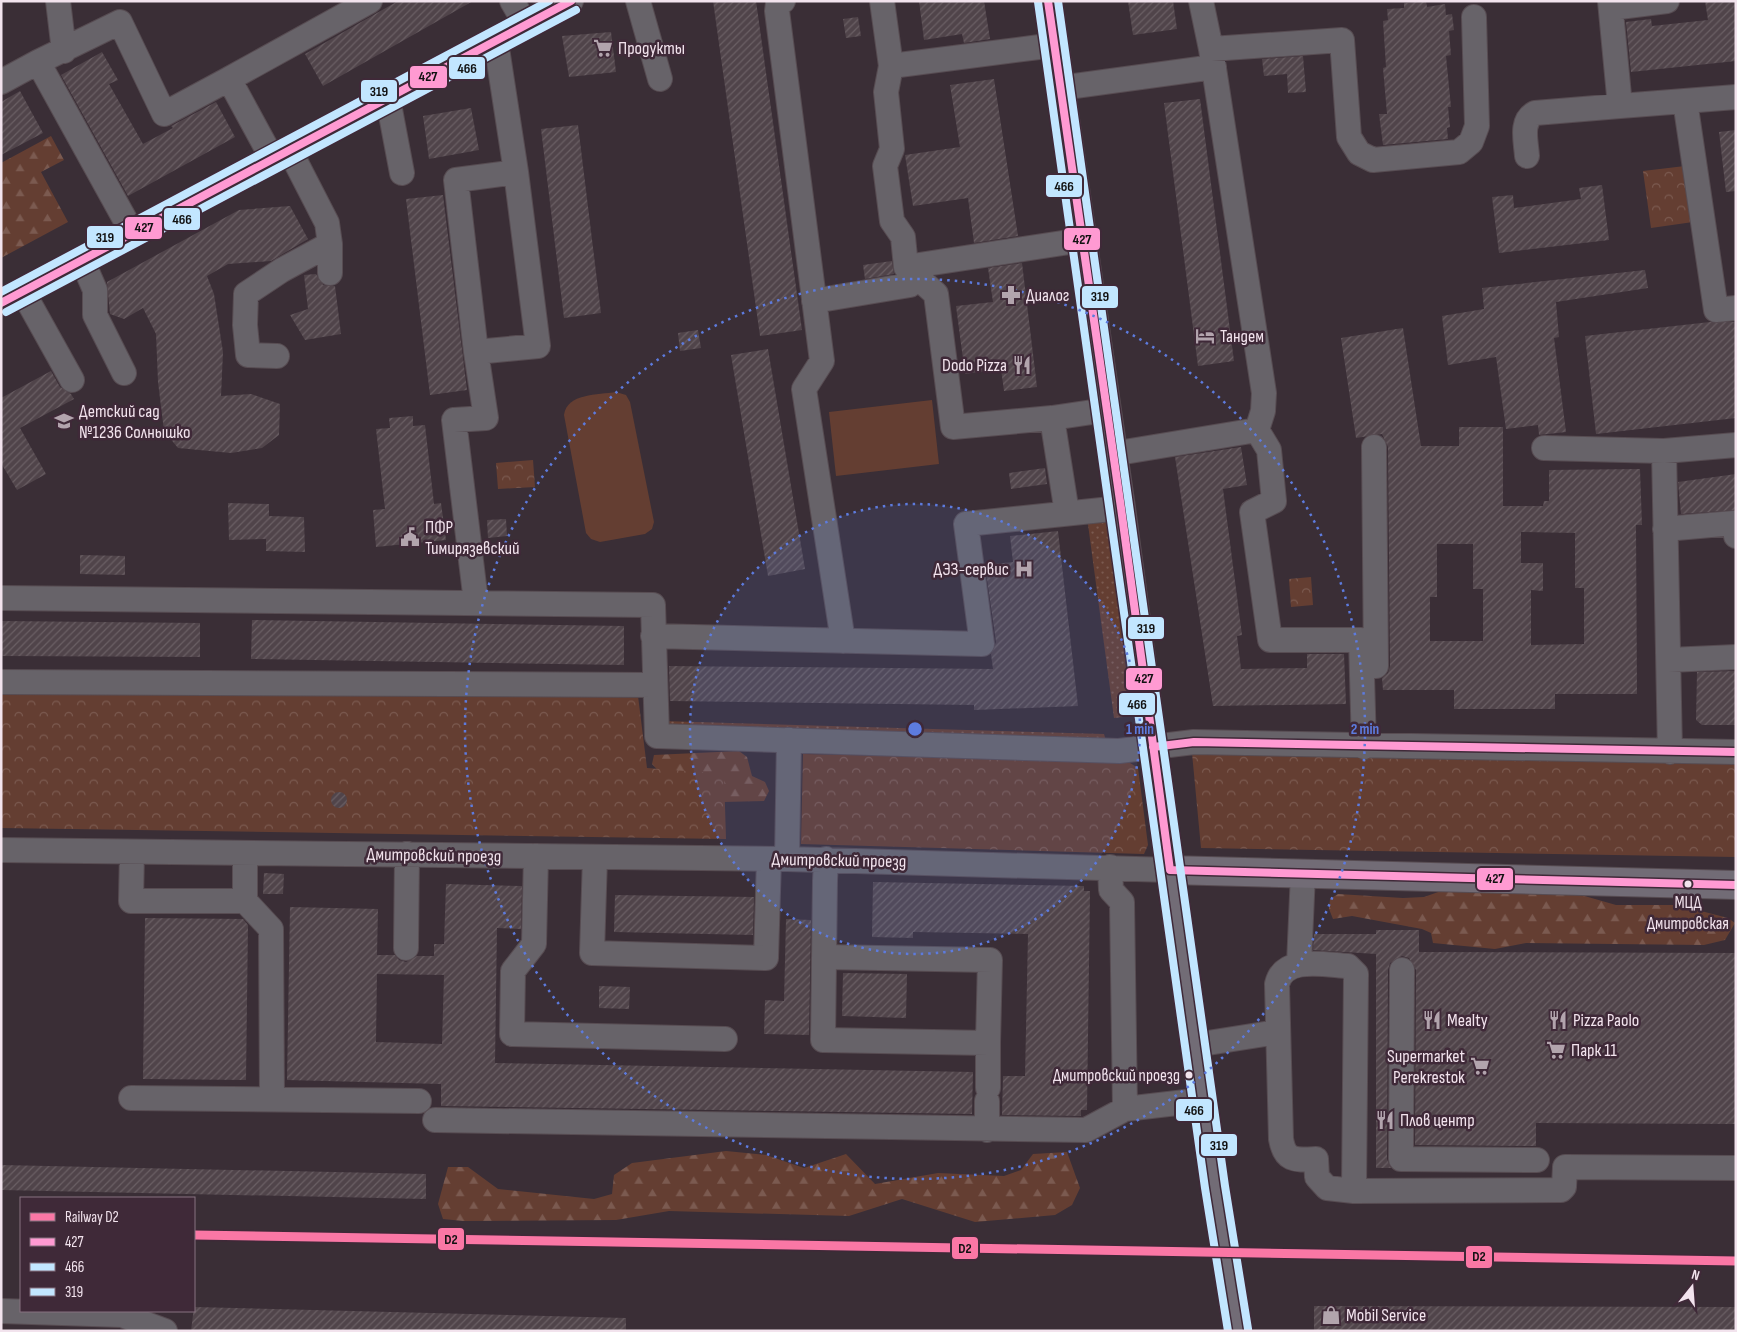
<svg xmlns="http://www.w3.org/2000/svg" width="1737" height="1332" font-family="'Sofia Sans Condensed',sans-serif">
  <style>
    .grass { fill: url(#grass-dots) }
    .forest { fill: url(#forest-firs) }
    .park { fill: url(#park-crowns) }
    .garden { fill: #643e32 }
    .building { fill: url(#building-hatch); fill-rule: evenodd }
    .lines { fill: none; stroke-linecap: round; stroke-linejoin: round }
    .minor-casing { stroke: #574c52; stroke-width: 26 }
    .major-casing { stroke: #574c52; stroke-width: 30 }
    .minor { stroke: #676369; stroke-width: 24 }
    .major { stroke: #726c76; stroke-width: 28 }
    .bus-1-casing { stroke: #3f2938; stroke-width: 11 }
    .bus-2-casing { stroke: #3f2938; stroke-width: 11 }
    .bus-3-casing { stroke: #3f2938; stroke-width: 11 }
    .bus-1 { stroke: #ff9ad2; stroke-width: 8 }
    .bus-2 { stroke: #c2e6ff; stroke-width: 8 }
    .bus-3 { stroke: #c2e6ff; stroke-width: 8 }
    .rail-1-casing { stroke: #3f2938; stroke-width: 12 }
    .rail-1 { stroke: #fa77a5; stroke-width: 9 }
    .ring { fill: none; stroke: #5d7bde; stroke-width: 2.5; stroke-dasharray: 2.5 5 }
    .bus-dot { fill: #f2e3ed; stroke: #3f2938; stroke-width: 2 }
    .labels { text-anchor: middle; stroke-width: 5; stroke-linejoin: round; paint-order: stroke }
    .bus-label { font-size: 17px; fill: #f2e3ed; stroke: #3f2938 }
    .poi-label { font-size: 18px; fill: #f2e3ed; stroke: #3f2938; text-anchor: start }
    .street-label { font-size: 18px; fill: #f2e3ed; stroke: #3f2938 }
    .centre { fill: #5d7bde; stroke: #3f2938; stroke-width: 2.5 }
    .ring-label { font-size: 15px; text-anchor: middle; font-weight: bold; fill: #5d7bde; stroke: #3f2938; stroke-width: 5; stroke-linejoin: round; paint-order: stroke }
    .line-badge { stroke: #3f2938; stroke-width: 2 }
    .pale-badge-label { font-size: 14px; text-anchor: middle; font-weight: bold; fill: #111 }
  </style>
  <defs>
    <pattern id="grass-dots" width="8" height="8" patternUnits="userSpaceOnUse" patternTransform="scale(1.25)"><rect width="8" height="8" fill="#643e32"/><path d="M2 2h.1M6 6h.1" fill="none" stroke="#7b5a50" stroke-width="1.8" stroke-linecap="round"/></pattern>
    <pattern id="forest-firs" width="22" height="20" patternUnits="userSpaceOnUse" patternTransform="scale(1.25)"><rect width="22" height="20" fill="#643e32"/><path d="M5 1l3.5 6h-7zM16 11l3.5 6h-7z" fill="#7b5a50"/></pattern>
    <pattern id="park-crowns" width="20" height="18" patternUnits="userSpaceOnUse" patternTransform="scale(1.25)"><rect width="20" height="18" fill="#643e32"/><path d="M2 6a3 3 0 1 1 6 0M12 15a3 3 0 1 1 6 0" fill="none" stroke="#7b5a50"/></pattern>
    <pattern id="building-hatch" width="6" height="6" patternUnits="userSpaceOnUse" patternTransform="scale(1.25)"><rect width="6" height="6" fill="#50444a"/><path d="M-1 1l2-2M0 6l6-6M5 7l2-2" fill="none" stroke="#6a5f64"/></pattern>
  </defs>
  <rect width="100%" height="100%" fill="#3a2e36"/>
  <path class="grass" d="M1107,515l25,201 -18,2 -27,-201z
    M662,721l442,13 3,10 -445,-14z"/>
  <path class="forest" d="M51,136l13,24 -23,12 27,50 -67,36v-95z
    M739,751l8,6 5,19 13,6 4,9 -5,10 -41,1 -57,-23 -14,-15 2,-9z
    M1487,889l94,6 35,10h62l50,13 7,5 -10,17 -21,5 -178,-2 -31,6 -62,-6 -2,-10 -9,-4 -70,-13 -19,3 -4,-10 1,-10 8,-5 65,4 21,-1 20,-7z
    M726,1151l40,4 38,13 42,-14 29,30 63,-11 66,3 17,-6 12,-16 34,-2 13,36 -8,17 -17,10 -80,7 -73,-23 -53,17 -180,-5 -53,9 -153,1 -20,-2 -5,-15 10,-37h20l30,22 96,10 18,-5 2,-19 18,-12z"/>
  <path class="park" d="M1685,166l8,56 -42,6 -8,-57z
    M533,460l2,27 -37,2 -2,-26z
    M1311,577l2,28 -22,2 -2,-28z
    M1,686l637,10 9,72 77,6 2,65 -725,-11z
    M1192,753l544,11v93l-535,-9z
    M803,754l324,7 11,7 10,77 -4,9 -343,-10z"/>
  <path class="garden" d="M616,392l10,3 4,7 24,120 -2,7 -7,5 -45,8 -9,-3 -5,-6 -22,-118c3,-22 34,-20 52,-23z
    M932,400l7,64 -103,12 -7,-64z"/>
  <path class="building" d="M398,1h75l-150,85 -18,-32z
    M713,1h43l46,329 -42,6z
    M919,1h65l6,38 -26,4 -2,-9 -38,6z
    M1128,1h45l4,28 -44,6z
    M1426,1l1,6 18,-3 1,11 6,-1 2,16 -5,1 2,24 -5,1 5,51h-3l2,20 -3,1 1,11 -65,6 -4,-31h8l-4,-46 3,-1 -3,-46 5,-1 -1,-11 17,-1v-5z
    M1705,1h31v60l-105,11 -5,-50 25,-3 1,7 56,-6z
    M858,17l3,19 -15,2 -3,-19z
    M611,32l5,40 -47,5 -7,-41z
    M102,52l16,28 -9,4 34,60 30,-16 -2,-2 45,-24 19,35 -107,59 -67,-121z
    M1303,56l3,36 -18,1 -1,-19 -23,2 -2,-17z
    M994,79l24,157 -44,7 -6,-45 -55,8 -8,-51 55,-8 -10,-62z
    M20,91l23,42 -42,22v-53z
    M1200,99l34,262 -36,5 -34,-263z
    M471,108l8,42 -50,9 -6,-43z
    M578,125l23,188 -37,5 -23,-189z
    M1736,130v61l-10,1 -7,-60z
    M1602,185l7,55 -110,13 -7,-56 21,-2 1,13 67,-9 -2,-11z
    M443,195l24,195 -37,5 -24,-196z
    M290,206l18,33 -37,22 -43,3 -21,12 7,18 9,58 -2,44 30,-2 29,10 -1,31 -17,13 -31,5 -53,-5 -14,-17 -6,-49 -2,-48 -13,-26 -19,11 -14,-5 -3,-32 132,-72z
    M892,261l2,13 -29,5 -2,-14z
    M1022,263l15,124 -33,4 -3,-22 -36,5 -9,-68 37,-4 -5,-34z
    M1645,270l3,18 -92,14 3,35 -5,1 12,94 -27,3 -1,-10 -32,4 -10,-72 -48,8 -6,-49 42,-7 -2,-21z
    M316,274l7,11 12,1 6,48 -36,6 -15,-25 18,-6 -4,-34z
    M1710,322h26v96l-140,16 -11,-98z
    M1403,328l18,118h38v-19h44v79h40l1,-5h5v-31l91,-1 2,56h-6l1,169h-82v15h-101v-19h-71l-1,-12 6,-5 2,-7 -2,-219 -6,-13 -26,4 -15,-100zM1521,532l54,1v55h9v56l-53,1v-55l12,1v-28h-22zM1437,544h36v45h10v52h-53v-44h7z
    M698,330l3,18 -21,3 -2,-18z
    M768,349l37,220 -37,7 -37,-221z
    M51,371l9,16 11,7 3,5 -54,29 26,46 -29,16 -16,-27v-65z
    M413,416v10l12,-1 9,79 7,-1 5,37 -70,7 -3,-37 12,-1 -9,-80 14,-1 -1,-10z
    M1241,447l6,38 -24,4 19,146 -5,1 4,33 66,-1v-14h37l2,50 -133,2 -38,-249z
    M1045,468l2,16 -36,5 -2,-16z
    M1736,474v36l-55,4 -3,-32z
    M228,503l41,1v12l35,1 1,35 -39,-1v-12l-37,1z
    M506,519l1,17 -19,2 -1,-18z
    M1058,531l20,175 -104,4v-5l-304,-4 -1,-35 324,3 -2,-15 5,-12 -11,-77 28,-3 -3,-26z
    M80,555l45,1v19l-45,-1z
    M252,620l372,6v39l-373,-6z
    M1,621l199,2v34l-199,-1z
    M1736,671v54h-34l-6,-5 1,-48z
    M331 800a8 8 0 1 1 16 0a8 8 0 1 1-16 0Z
    M264,873l20,1 -1,20h-20z
    M873,882l211,4v5h6l-3,219h-6v6l-79,-1 1,-39h22l3,-142 -115,-2v6l-41,-1z
    M446,884l76,2 -1,43 -24,-1 -2,135 478,9 -1,42 -531,-8v-22l-154,-4 3,-173 88,2 -1,46h18l4,5 7,2 11,-6h17v-12h10zM377,974l67,1 -2,69 -66,-2z
    M615,895l139,2 -1,38 -139,-3z
    M145,918l98,1 5,6 -2,155 -103,-1z
    M786,919l25,1 -2,115 -45,-1 1,-34 19,1z
    M1376,930h43v22l317,1 -1,171 -199,-1v23l-121,-1 1,-175 -7,-12 -7,-2 -12,7 -2,7 -1,189 4,9h-15v-214l-63,-4 1,-16h62z
    M843,973l64,1 -1,44 -64,-2z
    M599,986l31,1 -1,22 -30,-1z
    M1,1165l425,9v25l-425,-9z
    M1314,1306l422,1v24h-422z
    M194,1307l432,11v13h-435z"/>
  <g class="lines">
    <g class="minor-casing">
      <path id="minor" d="M58,1l6,50
        M512,1l14,24
        M638,1l22,78
        M783,1l-5,2 -1,8 45,350 -18,28 39,252
        M882,1l9,65 164,-21
        M1201,1l10,48 53,344 -1,18 -6,19 12,20 5,51 -22,11 18,128h91l3,107
        M1610,1l10,105 116,-9
        M1611,8l56,-7
        M1211,49l131,-9 7,97 10,16 14,7 86,-8 12,-10 6,-16 -3,-109
        M38,62l82,-40 44,92 65,-35 44,81
        M891,66l-5,26 6,57 -7,17 7,55 11,16 3,30 176,-27
        M229,79l141,-78
        M1,82l37,-20 95,172
        M1060,88l154,-21
        M388,99l14,74
        M1685,101l31,209 20,-2
        M1527,156c-1,-15 -7,-35 8,-43l85,-7
        M82,260l13,30v25l29,58
        M906,267l30,27 17,133 99,-9 54,-8
        M330,273v-29
        M23,292l49,88
        M814,301l96,-16 5,-10
        M1,303l570,-302
        M476,352l62,-6 -22,-174 -20,-130
        M277,356l-29,-1 -3,-30 1,-31 36,-24 48,-26 -3,-21 -37,-72
        M1052,418l15,95
        M1374,447l2,219
        M1544,448l120,3 72,-6
        M1664,451l6,301
        M1112,454l145,-24
        M1665,529l69,-6 2,13
        M1,598l652,7 4,131 462,15 75,-9 542,10
        M476,602l-22,-182 32,-2 -10,-66 -20,-172 60,-8
        M653,636l329,8 -16,-120 155,-16
        M1669,660l67,-3
        M1,682l654,3
        M1,850l786,9 383,11
        M132,852l-1,49h114v-48
        M536,856l-2,88 -21,27 -1,63 213,5
        M595,857l-3,96 174,5 3,-99
        M787,859l2,-119
        M245,901l26,28 1,170
        M406,948l1,-94
        M824,957l166,3 -2,83 -165,-3 2,-159 1,-22
        M1299,964l4,-91
        M1402,970l-1,189 136,1
        M1195,1045l83,-13
        M988,1088v-45
        M131,1098l288,3
        M1125,1109l78,-9
        M435,1120l651,10 39,-21 -3,-207 -11,-12 -1,-23
        M987,1130v-29
        M1354,1191l2,-217 -8,-8c-22,-1 -64,-11 -71,18l4,155c4,23 15,21 35,20l1,18 10,11 27,3 207,-1 3,-3 1,-20 171,1
        M1,1311l121,4 43,16"/>
    </g>
    <g class="major-casing">
      <path id="major" d="M1048,1l73,507 32,239 62,440 23,144
        M1170,870l566,15"/>
    </g>
    <use href="#minor" class="minor"/>
    <use href="#major" class="major"/>
    <g class="bus-1-casing">
      <path id="bus-1" d="M1048,1l73,507 49,362 566,15
        M1,303l570,-302
        M1153,747l41,-5 542,10"/>
    </g>
    <g class="bus-2-casing">
      <path id="bus-2" d="M1038,2l167,1186 23,143
        M6,312l570,-302"/>
    </g>
    <g class="bus-3-casing">
      <path id="bus-3" d="M1058,1l167,1185 23,143
        M1,292l548,-291"/>
    </g>
    <use href="#bus-1" class="bus-1"/>
    <use href="#bus-2" class="bus-2"/>
    <use href="#bus-3" class="bus-3"/>
    <g class="rail-1-casing">
      <path id="rail-1" d="M194,1235l1542,26"/>
    </g>
    <use href="#rail-1" class="rail-1"/>
  </g>
  <circle cx="915" cy="729" r="225" fill="#5d7bde" fill-opacity=".12"/>
  <g class="ring">
    <circle cx="915" cy="729" r="225"/>
    <circle cx="915" cy="729" r="450"/>
  </g>
  <defs>
    <g id="supermarket-bare" transform="scale(1.5)"><path d="M-6-5.5h2.5l.6 2H6L4.5 2H-2.5L-4.4-4H-6ZM-1.5 3.2a1.3 1.3 0 1 0 .1 0ZM3 3.2a1.3 1.3 0 1 0 .1 0Z" fill="#b2a4ad" stroke="#3f2938" stroke-width="2.5" paint-order="stroke"/></g>
    <g id="pharmacy-bare" transform="scale(1.5)"><path d="M-2-6h4v4h4v4h-4v4h-4v-4h-4v-4h4Z" fill="#b2a4ad" stroke="#3f2938" stroke-width="2.5" paint-order="stroke"/></g>
    <g id="hotel-bare" transform="scale(1.5)"><path d="M-6-4.5h1.5V1H6V5H4.5V3h-9V5H-6ZM-4 0a1.8 1.8 0 1 1 3.6 0ZM.5 0V-2.5h3Q6-2.5 6 0Z" fill="#b2a4ad" stroke="#3f2938" stroke-width="2.5" paint-order="stroke"/></g>
    <g id="restaurant-bare" transform="scale(1.5)"><path d="M-5-6h1v4h1v-4h1v4h1v-4h1v5L-1.5 .5V6h-2V.5L-5-1ZM5-6V6H3V1.5H1.5Q1.5-4 5-6Z" fill="#b2a4ad" stroke="#3f2938" stroke-width="2.5" paint-order="stroke"/></g>
    <g id="school-bare" transform="scale(1.5)"><path d="M0-5L7-2L0 1L-7-2ZM-4 1L0 2.5L4 1V4Q0 6-4 4Z" fill="#b2a4ad" stroke="#3f2938" stroke-width="2.5" paint-order="stroke"/></g>
    <g id="civic-bare" transform="scale(1.5)"><path d="M-.6-6.5H3V-4.5H.6V-3L4-1V1h2V6H-6V1h2V-1L-.6-3ZM-1.2 2.5V6h2.4V2.5Z" fill="#b2a4ad" stroke="#3f2938" stroke-width="2.5" paint-order="stroke"/></g>
    <g id="hospital-bare" transform="scale(1.5)"><path d="M-5-5h3v3.5h4V-5h3V5h-3V1.5h-4V5h-3Z" fill="#b2a4ad" stroke="#3f2938" stroke-width="2.5" paint-order="stroke"/></g>
    <g id="shop-bare" transform="scale(1.5)"><path d="M-5-2.5h2.3a2.7 3.5 0 0 1 5.4 0H5L5.5 6h-11ZM-1.5-2.5h3a1.5 2.3 0 0 0-3 0Z" fill="#b2a4ad" stroke="#3f2938" stroke-width="2.5" paint-order="stroke"/></g>
  </defs>
  <g fill-rule="evenodd">
    <use href="#supermarket-bare" x="603" y="48"/>
    <use href="#pharmacy-bare" x="1011" y="295"/>
    <use href="#hotel-bare" x="1205" y="336"/>
    <use href="#restaurant-bare" x="1022" y="365"/>
    <use href="#school-bare" x="64" y="421"/>
    <use href="#civic-bare" x="410" y="537"/>
    <use href="#hospital-bare" x="1024" y="569"/>
    <use href="#restaurant-bare" x="1432" y="1020"/>
    <use href="#restaurant-bare" x="1558" y="1020"/>
    <use href="#supermarket-bare" x="1556" y="1050"/>
    <use href="#supermarket-bare" x="1480" y="1066"/>
    <use href="#restaurant-bare" x="1385" y="1120"/>
    <use href="#shop-bare" x="1331" y="1315"/>
  </g>
  <g class="bus-dot">
    <circle cx="1688" cy="884" r="4.5"/>
    <circle cx="1189" cy="1075" r="4.5"/>
  </g>
  <g class="labels">
    <g class="bus-label">
      <text x="1688" y="908">МЦД<tspan x="1688" dy="21">Дмитровская</tspan></text>
      <text x="1180" y="1081" text-anchor="end">Дмитровский проезд</text>
    </g>
    <g class="poi-label">
      <text x="618" y="54">Продукты</text>
      <text x="1026" y="301">Диалог</text>
      <text x="1220" y="342">Тандем</text>
      <text x="1007" y="371" text-anchor="end">Dodo Pizza</text>
      <text x="79" y="417">Детский сад<tspan x="79" dy="21">№1236 Солнышко</tspan></text>
      <text x="425" y="533">ПФР<tspan x="425" dy="21">Тимирязевский</tspan></text>
      <text x="1009" y="575" text-anchor="end">ДЭЗ-сервис</text>
      <text x="1447" y="1026">Mealty</text>
      <text x="1573" y="1026">Pizza Paolo</text>
      <text x="1571" y="1056">Парк 11</text>
      <text x="1465" y="1062" text-anchor="end">Supermarket<tspan x="1465" dy="21">Perekrestok</tspan></text>
      <text x="1400" y="1126">Плов центр</text>
      <text x="1346" y="1321">Mobil Service</text>
    </g>
    <g class="street-label">
      <text transform="translate(434 855) rotate(1)" y="6">Дмитровский проезд</text>
      <text transform="translate(839 860) rotate(1)" y="6">Дмитровский проезд</text>
    </g>
  </g>
  <circle cx="915" cy="729" r="8" class="centre"/>
  <g class="ring-label">
    <text x="1140" y="734">1 min</text>
    <text x="1365" y="734">2 min</text>
  </g>
  <g class="line-badge">
    <rect x="448" y="56" width="38" height="24" rx="5" fill="#c2e6ff"/>
    <rect x="409" y="65" width="39" height="24" rx="5" fill="#ff9ad2"/>
    <rect x="360" y="79" width="38" height="24" rx="5" fill="#c2e6ff"/>
    <rect x="1045" y="174" width="38" height="24" rx="5" fill="#c2e6ff"/>
    <rect x="163" y="207" width="38" height="24" rx="5" fill="#c2e6ff"/>
    <rect x="124" y="216" width="39" height="24" rx="5" fill="#ff9ad2"/>
    <rect x="86" y="225" width="38" height="24" rx="5" fill="#c2e6ff"/>
    <rect x="1063" y="227" width="38" height="24" rx="5" fill="#ff9ad2"/>
    <rect x="1081" y="285" width="38" height="24" rx="5" fill="#c2e6ff"/>
    <rect x="1127" y="616" width="38" height="24" rx="5" fill="#c2e6ff"/>
    <rect x="1125" y="667" width="38" height="24" rx="5" fill="#ff9ad2"/>
    <rect x="1118" y="692" width="38" height="24" rx="5" fill="#c2e6ff"/>
    <rect x="1476" y="867" width="38" height="24" rx="5" fill="#ff9ad2"/>
    <rect x="1175" y="1098" width="38" height="24" rx="5" fill="#c2e6ff"/>
    <rect x="1200" y="1133" width="38" height="24" rx="5" fill="#c2e6ff"/>
    <rect x="437" y="1227" width="28" height="24" rx="5" fill="#fa77a5"/>
    <rect x="951" y="1236" width="28" height="24" rx="5" fill="#fa77a5"/>
    <rect x="1465" y="1245" width="28" height="24" rx="5" fill="#fa77a5"/>
  </g>
  <g class="pale-badge-label">
    <text x="467" y="73">466</text>
    <text x="428" y="81">427</text>
    <text x="379" y="96">319</text>
    <text x="1064" y="191">466</text>
    <text x="182" y="224">466</text>
    <text x="144" y="232">427</text>
    <text x="105" y="242">319</text>
    <text x="1082" y="244">427</text>
    <text x="1100" y="301">319</text>
    <text x="1146" y="633">319</text>
    <text x="1144" y="683">427</text>
    <text x="1137" y="709">466</text>
    <text x="1495" y="883">427</text>
    <text x="1194" y="1115">466</text>
    <text x="1219" y="1150">319</text>
    <text x="451" y="1244">D2</text>
    <text x="965" y="1253">D2</text>
    <text x="1479" y="1261">D2</text>
  </g>
  <rect width="1737" height="1332" fill="none" stroke="#f2e3ed" stroke-width="5"/>
  <rect x="20" y="1197" width="175" height="115" fill="#3f2938" stroke="#877380"/>
  <rect x="30" y="1213" width="25" height="8" fill="#fa77a5" stroke="#877380"/>
  <text x="65" y="1222" font-size="15" fill="#f2e3ed">Railway D2</text>
  <rect x="30" y="1238" width="25" height="8" fill="#ff9ad2" stroke="#877380"/>
  <text x="65" y="1247" font-size="15" fill="#f2e3ed">427</text>
  <rect x="30" y="1263" width="25" height="8" fill="#c2e6ff" stroke="#877380"/>
  <text x="65" y="1272" font-size="15" fill="#f2e3ed">466</text>
  <rect x="30" y="1288" width="25" height="8" fill="#c2e6ff" stroke="#877380"/>
  <text x="65" y="1297" font-size="15" fill="#f2e3ed">319</text>
  <g transform="translate(1692 1287) rotate(17)" stroke="#3f2938" stroke-width="4" paint-order="stroke">
  <path d="M0-4L9 19L0 12L-9 19Z" fill="#f2e3ed"/>
  <text y="-8" font-size="14" font-weight="bold" text-anchor="middle" fill="#f2e3ed">N</text>
  </g>
</svg>
